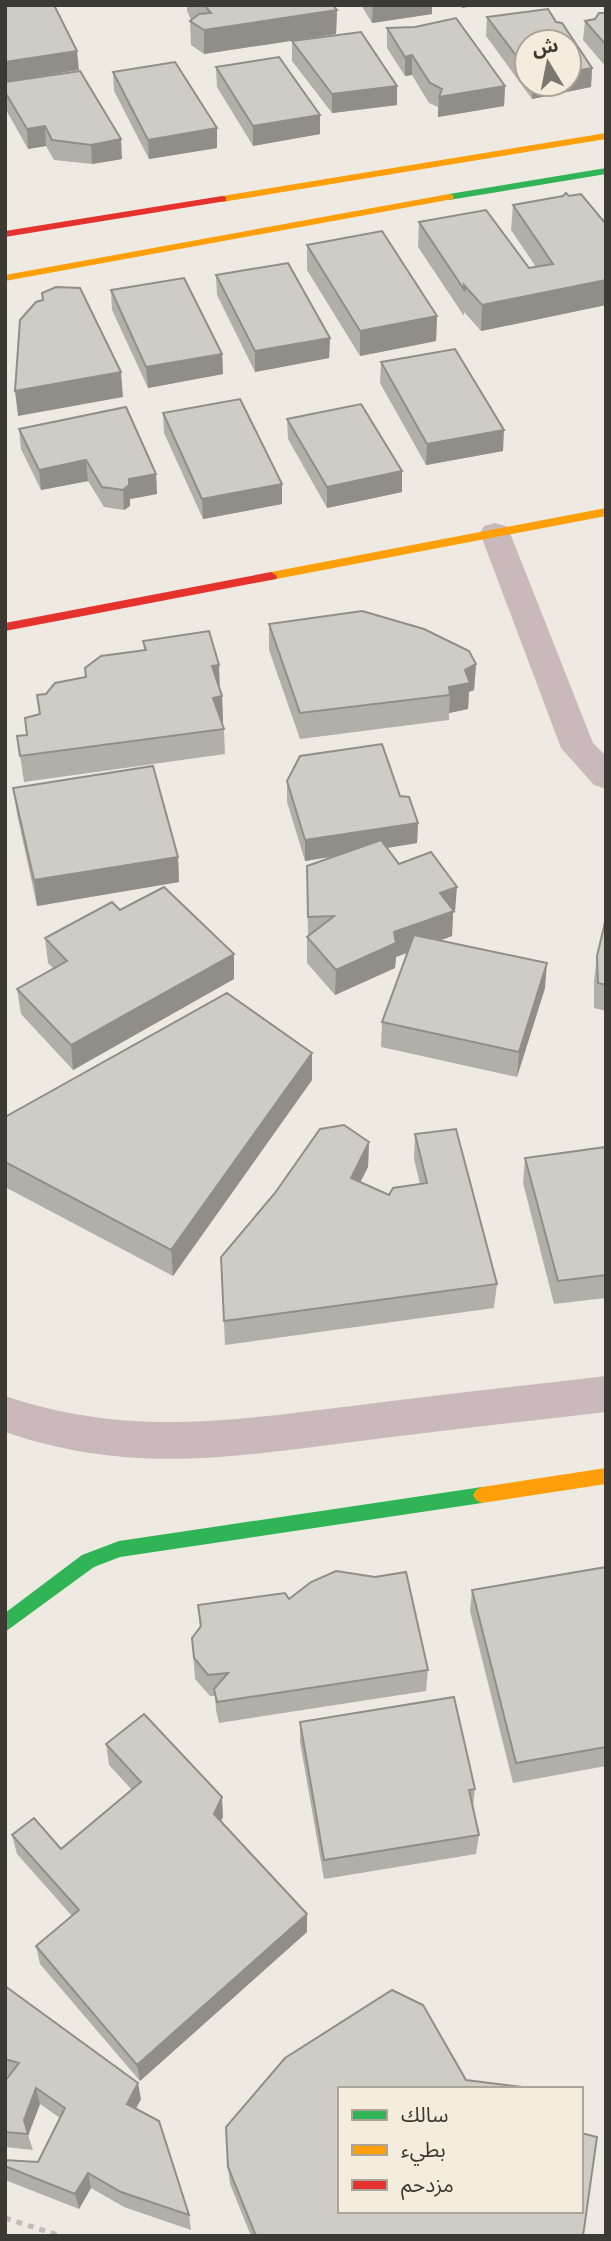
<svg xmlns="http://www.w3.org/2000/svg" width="611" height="2241" font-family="'Open Sans','Noto Sans Arabic',sans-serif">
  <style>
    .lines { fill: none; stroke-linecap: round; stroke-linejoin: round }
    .path { stroke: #c5bab9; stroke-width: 5; stroke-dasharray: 6 6; stroke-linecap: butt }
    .street { fill: #c9b9ba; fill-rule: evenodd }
    .fast { fill: #30b455; fill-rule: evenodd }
    .slow { fill: #ff9f0a; fill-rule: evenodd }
    .jam { fill: #e5322d; fill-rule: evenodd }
    .wall { fill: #b2afa9; fill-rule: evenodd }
    .shaded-wall { fill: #918e8a }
    .building { fill: #cfcbc5; stroke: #918e8a; stroke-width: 2 }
  </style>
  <rect width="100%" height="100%" fill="#eeeae2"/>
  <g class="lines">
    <path class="path" d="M5,2218l56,18"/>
    <path class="street" d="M495,523l11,3 4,7 83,210 13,13v33l-12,-4 -33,-37 -81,-215 4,-7z
      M606,1376v36c-85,10 -169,19 -254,30 -125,16 -224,32 -347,-10v-36c123,41 222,25 347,10 85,-11 169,-20 254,-30z"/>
    <path class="fast" d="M606,168v6l-157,26 -5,-3 5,-3z
      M482,1487l6,3 3,5 -3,5 -6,3 -362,54 -26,10 -89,65v-19l77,-58 37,-14z"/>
    <path class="slow" d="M606,133v6l-384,63 -5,-3 5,-3z
      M449,194l4,1v4l-448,82v-6z
      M606,508v8l-335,64 -6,-4 6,-4z
      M606,1468v16l-124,19 -6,-3 -3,-5 3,-5 6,-3z"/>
    <path class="jam" d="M222,196l4,1v4l-221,36v-6z
      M271,572l6,4 -1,3 -271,52v-8z"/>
  </g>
  <path class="wall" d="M187,5h146l4,5 -1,24 -132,20 -13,-9 -1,-24 1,-1 -4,-9z
    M361,5h71v9l-60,9z
    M606,13v54l-23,-27 2,-19 10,-2z
    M487,17l69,5 36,46 -1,19 -59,12 -46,-63zM527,42l42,42h-42z
    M387,28l118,58 -1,20 -66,11v-10l-9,-4 -17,-28 -7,1 -18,-28z
    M292,41l105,45v19l-65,8 -40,-52z
    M216,67l104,48v19l-67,12 -36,-59z
    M113,72l104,76 -68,11 -35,-68z
    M5,82l117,77 -30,5 -38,-4 -8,-14 -18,3 -23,-41z
    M569,196l37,28v81l-125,26 -17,-19v4l-46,-69 1,-25 110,46 7,-1 -25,-37 2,-25z
    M307,245l130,71 -1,25 -76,15 -53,-86z
    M216,275l114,63 -1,20 -74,14 -38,-77z
    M111,290l111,64 1,20 -75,14 -36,-78z
    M381,362l122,89 -77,14 -46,-82z
    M163,413l119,91 -79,15 -39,-86z
    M287,419l115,52v21l-75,16 -39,-69z
    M19,429l137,45 1,20 -27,5v7l-6,4 -20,-3 -16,-26 -47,9 -20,-41z
    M269,624l207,40 -2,26 -5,2 -1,17 -19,4v7l-149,19 -31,-89z
    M143,641l77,49 2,6 1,26h-1l2,7 1,25 -201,28 -7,-46 10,-1 12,-20 -2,-20 9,-1 98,-44z
    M287,781l113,15 18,27 -1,20 -30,5 12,16 56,48 -2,1 -1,23 -12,4 105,48 -28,89 -136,-30 1,-25 25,-70 -11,5 -1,11 -60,27 -28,-32v-26l1,-1 -1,-70 27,-10 -29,5 -18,-59z
    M13,788l165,69 1,25 -142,24 -20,-92z
    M120,910l114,44v25l-161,91 -52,-56 -4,-25 37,-20 -6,-6 -3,-25z
    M606,918v93l-12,-3v-27l3,-25z
    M312,1053v27l-139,196 -168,-89v-70z
    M415,1134l82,150 -3,24 -269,37 -4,-88 148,-115 -1,25 -8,15 29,13 31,-11 -6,-25z
    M606,1147v151l-52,6 -31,-121 2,-25z
    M606,1567v199l-93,17 -43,-172 2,-21z
    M289,1599l139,71 -2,21 -207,32 -3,-13 -1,-14h-5l-15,-17 -3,-41 8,-10 -2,-23z
    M300,1722l175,67 -2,18 6,28 -3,19 -152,25 -24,-137z
    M106,1744l117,73 -2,4 86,93v18l-167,149 -100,-117 -4,-18 36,-30 -55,-62 -5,-19 49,14 71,-59 -23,-25z
    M5,1986l136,113 -5,10 53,106 2,15 -67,-23 -33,-19 -12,21 -74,-29v-20l33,2 22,-44 -20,-14 -12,31 5,15 -28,-3v-66l4,-5 -4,-1z
    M466,2080l117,156h-332l-21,-52 -2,-17z"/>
  <path class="shaded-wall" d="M373,5h59v9l-60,9z
    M462,5h17l-17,3z
    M337,10l-1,24 -132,20v-24z
    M77,51l2,19 -74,12v-20z
    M412,55v20l-7,1v-19z
    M592,68l-1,19 -59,12 1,-15h36v-12z
    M397,86v19l-65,8v-19z
    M505,86l-1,20 -66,11 1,-20z
    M320,115v19l-67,12v-20z
    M45,126l1,20 -18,3 -1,-20z
    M217,128v20l-68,11 -1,-19z
    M121,139l1,20 -30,5 -1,-19z
    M606,280v25l-125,26 1,-26z
    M437,316l-1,25 -76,15v-25z
    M330,338l-1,20 -74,14v-21z
    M222,354l1,20 -75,14 -2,-21z
    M121,372l2,25 -105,19 -3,-25z
    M504,430l-1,21 -77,14 1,-21z
    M86,460l2,21 -47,9 -2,-20z
    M402,471v21l-75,16v-21z
    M156,474l1,20 -27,5v7l-6,4 -1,-20 6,-11z
    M282,484v20l-79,15 -1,-20z
    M476,664l-2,26 -5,2 -1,17 -19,4 1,-18 -1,-8 16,-17z
    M219,665l1,25 -8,-24z
    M222,696l1,26 -9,2 -1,-26z
    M418,823l-1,20 -112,18v-21z
    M178,857l1,25 -142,24 -3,-26z
    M457,887l-2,25 -2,1 -1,23 -56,21 -1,11 -60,27 1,-25 58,-38 46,-39z
    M234,954v25l-161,91 -2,-25z
    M547,963l-2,25 -28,89 2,-25z
    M312,1053v27l-139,196 -2,-26z
    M369,1142l-1,25 -18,36 1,-25z
    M222,1797l1,20 -8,16 -1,-19z
    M307,1914v18l-167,149 -3,-16z
    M138,2083l3,16 -12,21 -2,-16z
    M36,2088l4,16 -12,32 -4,-16z
    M88,2173l3,15 -12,21 -4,-15z"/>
  <path class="building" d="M5,5h49l23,46 -72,11z
    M204,5h129l4,5 -133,20 -14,-9 9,-7 12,-1z
    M548,9l8,13 6,1 30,45 -23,4v-30h-42v28l-40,-53z
    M599,13h7v32l-21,-24 10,-2z
    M456,18l49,68 -66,11 3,-8 -12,-6 -18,-28 -7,2 -18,-29 28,-1z
    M361,32l36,54 -65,8 -40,-53z
    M279,57l41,58 -67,11 -37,-59z
    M175,62l42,66 -69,12 -35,-68z
    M80,71l41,68 -30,6 -39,-5 -7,-14 -18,3 -22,-37v-10z
    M566,193l3,3 12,-2 25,30v56l-124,25 -18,-20 1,6 -46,-69 67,-12 43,58 24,-4 -40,-59 50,-9z
    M382,231l55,85 -77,15 -53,-86z
    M288,263l42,75 -75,13 -39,-76z
    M184,278l38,76 -76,13 -35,-77z
    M56,287l24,1 41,84 -106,19 5,-71 16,-18 7,-2 -1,-7z
    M455,349l49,81 -77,14 -46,-82z
    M240,399l42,85 -80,15 -39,-86z
    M361,404l41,67 -75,16 -40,-68z
    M126,407l30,67 -27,5v6l-6,5 -21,-3 -16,-27 -47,10 -20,-41z
    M362,611l62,18 45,22 7,13 -11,6 5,13 -21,4 1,8 -150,18 -31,-89z
    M209,631l10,34 -7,1 10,30 -9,2 11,31 -204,27 -3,-20 10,-1 -2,-17 15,-4 -3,-19 9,-1 9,-11 31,-6 -1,-9 16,-12 45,-6 -3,-9z
    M382,744l18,52 9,1 9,26 -113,17 -18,-59 13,-25z
    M153,766l25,91 -144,23 -21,-92z
    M381,840l18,24 32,-12 26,35 -17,6 14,18 -60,21 2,11 -60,27 -29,-33 27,-21 -26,1 -1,-51z
    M164,887l70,67 -163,91 -54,-56 50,-28 -22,-23 67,-36 8,8z
    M606,918v67l-8,-2 -1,-27z
    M414,935l133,28 -28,89 -137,-30z
    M227,993l85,60 -141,197 -166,-88v-45z
    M344,1125l25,17 -18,36 38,17 4,-7 34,-5 -12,-49 41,-5 41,155 -273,37 -3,-64 54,-64 45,-64z
    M606,1147v128l-48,6 -33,-123z
    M606,1567v180l-90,16 -44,-173z
    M336,1571l39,6 31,-5 22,98 -211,32 -3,-13 14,-16 -20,2 -14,-17 -2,-20 9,-12 -3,-21 87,-12 4,6 22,-17z
    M454,1697l21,92 -6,1 10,45 -155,25 -24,-138z
    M144,1714l78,83 -8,17 93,100 -170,151 -101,-119 43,-36 -67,-75 22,-17 27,31 80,-67 -35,-38z
    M5,1986l133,97 -11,21 32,17 30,94 -68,-23 -33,-19 -13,21 -70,-28v-6l33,2 27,-54 -29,-20 -12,32 4,14 -23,-2v-51l14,-18 -14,-4z
    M392,1990l31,15 43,75 56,7 1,2h-183v122h241v-78l16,4 -14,99h-327l-28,-69 -2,-40 59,-69z"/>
  <rect width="611" height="2241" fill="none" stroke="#3d3a34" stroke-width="14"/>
  <rect x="338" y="2087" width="245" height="126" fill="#f4ecdc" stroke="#aba599" stroke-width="2"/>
  <rect x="352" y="2110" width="35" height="10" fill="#30b455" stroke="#aba599" stroke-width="2"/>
  <text x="401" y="2122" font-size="21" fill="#3d3a34">سالك</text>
  <rect x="352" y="2145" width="35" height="10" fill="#ff9f0a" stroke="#aba599" stroke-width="2"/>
  <text x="401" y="2157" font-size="21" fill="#3d3a34">بطيء</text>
  <rect x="352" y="2180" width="35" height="10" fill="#e5322d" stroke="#aba599" stroke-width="2"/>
  <text x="401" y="2192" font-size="21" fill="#3d3a34">مزدحم</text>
  <g transform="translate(548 63) rotate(350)"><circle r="33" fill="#f4ecdc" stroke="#aba599" stroke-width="2"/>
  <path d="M0-5L12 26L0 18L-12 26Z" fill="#7b7871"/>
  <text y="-10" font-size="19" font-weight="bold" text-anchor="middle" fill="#3d3a34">ش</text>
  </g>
</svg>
